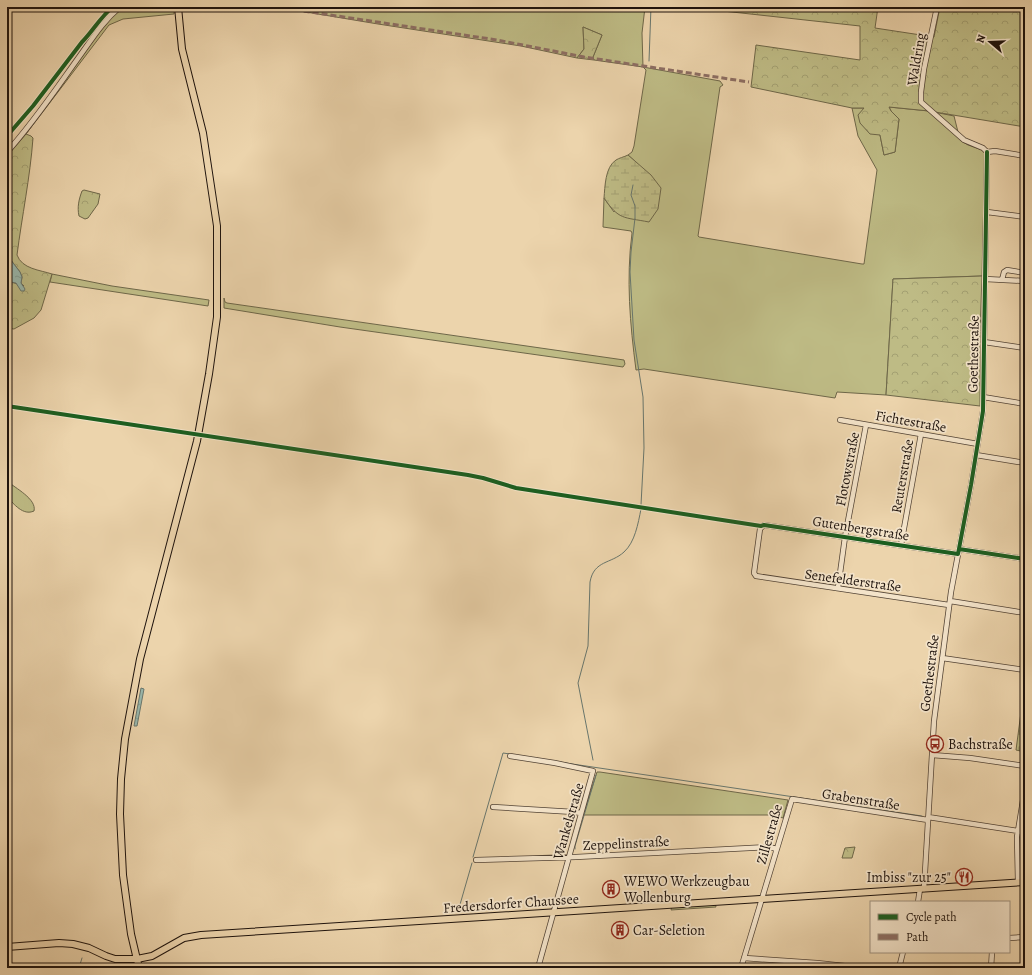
<svg xmlns="http://www.w3.org/2000/svg" width="1032" height="975" font-family="Alegreya,serif">
  <style>
    .grass { fill: #bebb85; stroke: #6e6749 }
    .forest { fill: url(#forest-crowns); stroke: #6e6749 }
    .wetland { fill: url(#wetland-marsh); stroke: #6e6749 }
    .cemetery { fill: url(#cemetery-stones); stroke: #6e6749 }
    .water { fill: url(#water-ripples); stroke: #68766d }
    .lines { fill: none; stroke-linecap: round; stroke-linejoin: round }
    .stream { stroke: #68766d; stroke-width: 1 }
    .minor-casing { stroke: #524335; stroke-width: 6 }
    .major-casing { stroke: #1e130d; stroke-width: 8 }
    .minor { stroke: #f3e3c9; stroke-width: 4.5 }
    .major { stroke: #ecd4ac; stroke-width: 6 }
    .quiet { stroke: #8d6e63; stroke-width: 3; stroke-dasharray: 6 3; stroke-linecap: butt }
    .cycleway-casing { stroke: #f3e3c9; stroke-width: 6 }
    .cycleway { stroke: #1b5e20; stroke-width: 4 }
    .labels { text-anchor: middle; stroke-width: 3.5; stroke-linejoin: round; paint-order: stroke }
    .street-label { font-size: 14px; fill: #1e130d; stroke: #f3e3c9 }
    .poi-label { font-size: 14px; fill: #1e130d; stroke: #f3e3c9; text-anchor: start }
  </style>
  <defs>
    <pattern id="forest-crowns" width="20" height="18" patternUnits="userSpaceOnUse"><rect width="20" height="18" fill="#bebb85"/><path d="M2 6a3 3 0 1 1 6 0M12 15a3 3 0 1 1 6 0" fill="none" stroke="#a3a072"/></pattern>
    <pattern id="wetland-marsh" width="20" height="14" patternUnits="userSpaceOnUse"><rect width="20" height="14" fill="#bebb85"/><path d="M1 5h8M5 5V1M11 12h8M15 12V8" fill="none" stroke="#a3a072"/></pattern>
    <pattern id="cemetery-stones" width="16" height="16" patternUnits="userSpaceOnUse"><rect width="16" height="16" fill="#bebb85"/><path d="M2 7V4a2 2 0 0 1 4 0v3zM10 15v-3a2 2 0 0 1 4 0v3z" fill="#a3a072"/></pattern>
    <pattern id="water-ripples" width="26" height="14" patternUnits="userSpaceOnUse"><rect width="26" height="14" fill="#99b8ad"/><path d="M2 4q2-2 4 0t4 0M15 11q2-2 4 0t4 0" fill="none" stroke="#839d94"/></pattern>
  </defs>
  <rect width="100%" height="100%" fill="#ecd4ac"/>
  <filter id="stains"><feTurbulence type="fractalNoise" baseFrequency=".005" numOctaves="4"/><feColorMatrix values="0 0 0 0 .2 0 0 0 0 .09 0 0 0 0 .02 0 0 0 .5 -.17"/></filter>
  <radialGradient id="worn" r=".72"><stop offset=".6" stop-color="#630" stop-opacity="0"/><stop offset="1" stop-color="#630" stop-opacity=".3"/></radialGradient>
  <path class="grass" d="M124,7h50v7l-51,5 -14,6 -83,109 77,-107 10,-11z
    M276,7h369l-3,26 1,34 77,14 3,4 -3,2 -22,149 1,1 163,27h2l13,-94 -19,-34 -6,-28h12l16,27 4,20 11,-3 4,-33 -8,-8 -2,-4 40,4 25,5 6,24 8,5 17,6 -3,125 -89,3 -7,116 -49,-3 -2,6 -191,-29 -8,1c-6,-46 -10,-91 -4,-137l-1,-2 -28,-4 1,-29 10,14 24,-48 -10,-9 4,-3 2,-6 12,-76 -3,-3 -49,-7 -1,-3 9,-22 -19,-8 1,22 -7,9 -56,-12 -143,-22z
    M52,274l60,12 97,14 -1,6 -158,-24z
    M224,298l1,4 2,1 397,57 1,4 -2,3 -283,-40 -116,-19z
    M7,481c8,7 30,18 27,30 -11,5 -20,-7 -27,-14z
    M597,772h3l188,28 -5,18 -11,-3h-189z
    M715,903l1,4 -45,3 1,-4z"/>
  <path class="forest" d="M702,7h176l-3,21 59,9 6,-30h85v120l-96,-16 -40,-4 2,4 8,8 -4,33 -11,3 -4,-20 -10,-1 -10,-11 -2,-8 6,-7h-12l-101,-21 5,-42 104,15v-34l-137,-15z
    M583,27l19,8 -9,22 1,3 -17,-2 7,-9z
    M26,134l5,2 2,2c-3,40 -11,78 -16,117 5,14 23,15 35,19l-11,36 -7,8 -20,11 -7,-1v-57l4,11 13,4 -3,-3 1,-6 -2,-5 -13,-17v-99z
    M84,190l16,4 -2,10 -10,14 -3,1 -6,-3c-2,-9 0,-17 3,-25z
    M982,276l-2,57v73l-94,-11 7,-116z
    M855,847l-3,11h-10l3,-10z"/>
  <path class="wetland" d="M628,155l23,20 10,13 -3,21 -9,13c-26,-5 -30,-2 -45,-24 1,-11 1,-31 12,-38 3,-2 8,-3 12,-5z"/>
  <path class="cemetery" d="M1025,682v70l-9,-2z"/>
  <path class="water" d="M7,255l13,17 2,5 -1,6 4,6 -1,2h-3l-5,-8 -5,-1 -4,-11z
    M141,688l3,1 -7,37h-3z"/>
  <g class="lines">
    <path class="stream" d="M649,61l2,-54
      M633,185l-2,10 4,11v12l-4,34 -1,20 4,68 9,57 1,51 -3,57
      M593,760l-15,-77 10,-37 2,-64c4,-22 21,-18 34,-30 11,-10 14,-28 17,-43
      M559,762l363,54
      M575,849v-3l21,-71
      M473,857l30,-104 7,1
      M459,908l13,-45
      M79,968l3,-10"/>
    <g class="minor-casing">
      <path id="minor" d="M937,7l-13,62 -3,23v10l43,38 19,8 4,4
        M7,152c27,-30 49,-63 72,-95 13,-18 24,-36 41,-50
        M987,152l8,-1 30,5
        M987,212l38,5
        M985,279l40,2
        M1002,280l2,-8 3,-2 18,3
        M984,342l41,6
        M983,397l42,7
        M840,420l138,24
        M976,455l49,8
        M901,545l20,-111
        M959,549l66,10
        M838,588l7,-51 21,-112
        M950,601l75,12
        M949,605l-193,-29 -2,-3 6,-44 4,-4 194,29
        M942,658l83,12
        M932,755l38,3 55,8
        M510,756l45,7 38,8 -55,197
        M493,807l81,5 7,1
        M928,817l97,15
        M476,860l100,-3 193,-10 8,2
        M1018,882l-1,-45 8,-49
        M924,889l10,-168 17,-129 20,-107 12,-74 4,-259
        M918,902l2,-13
        M1009,938l16,-1
        M744,958l73,5 46,5
        M741,968l51,-169 136,21
        M899,968l4,-16
        M991,968l1,-16"/>
    </g>
    <g class="major-casing">
      <path id="major" d="M7,947l52,-4 14,1 16,4 17,8 9,3h22l15,-3 32,-18 17,-3 824,-53
        M139,968l-8,-34 -8,-59 -3,-61 1,-35 4,-40 15,-80 57,-218 12,-67 8,-57v-91l-14,-93 -21,-84 -4,-42"/>
    </g>
    <use href="#minor" class="minor"/>
    <use href="#major" class="major"/>
    <path class="quiet" d="M277,7l220,33 87,17 165,25"/>
    <g class="cycleway-casing">
      <path id="cycleway" d="M7,136l26,-30 49,-64c11,-11 19,-26 31,-35
        M7,406l461,69 15,3 33,10 245,38 3,-1 194,29 13,-69 12,-74 4,-259
        M959,549l66,10"/>
    </g>
    <use href="#cycleway" class="cycleway"/>
  </g>
  <defs>
    <g id="bus-ring" transform="scale(0.9)"><circle r="9.5" fill="#f3e3c9" stroke="#8f2418" stroke-width="1.5"/><path d="M-5-6H5V4H4V6H2V4H-2V6H-4V4H-5ZM-3.5-4V0h7V-4ZM-3.5 1.2v1.5H-2V1.2ZM2 1.2v1.5H3.5V1.2Z" fill="#8f2418"/></g>
    <g id="restaurant-ring" transform="scale(0.9)"><circle r="9.5" fill="#f3e3c9" stroke="#8f2418" stroke-width="1.5"/><path d="M-5-6h1v4h1v-4h1v4h1v-4h1v5L-1.5 .5V6h-2V.5L-5-1ZM5-6V6H3V1.5H1.5Q1.5-4 5-6Z" fill="#8f2418"/></g>
    <g id="building-ring" transform="scale(0.9)"><circle r="9.5" fill="#f3e3c9" stroke="#8f2418" stroke-width="1.5"/><path d="M-4-6H4V6H1V3H-1V6H-4ZM-2.5-4.3h1.7v1.8h-1.7ZM.8-4.3h1.7v1.8H.8ZM-2.5-1h1.7V.8h-1.7ZM.8-1h1.7V.8H.8Z" fill="#8f2418"/></g>
  </defs>
  <g fill-rule="evenodd">
    <use href="#bus-ring" x="935" y="744"/>
    <use href="#restaurant-ring" x="964" y="877"/>
    <use href="#building-ring" x="611" y="889"/>
    <use href="#building-ring" x="620" y="930"/>
  </g>
  <g class="labels">
    <g class="street-label">
      <text transform="translate(916 59) rotate(-80)" y="5">Waldring</text>
      <text transform="translate(973 354) rotate(-89)" y="5">Goethestraße</text>
      <text transform="translate(911 421) rotate(10)" y="5">Fichtestraße</text>
      <text transform="translate(847 469) rotate(-79)" y="5">Flotowstraße</text>
      <text transform="translate(902 476) rotate(-80)" y="5">Reuterstraße</text>
      <text transform="translate(861 528) rotate(9)" y="5">Gutenbergstraße</text>
      <text transform="translate(853 580) rotate(8)" y="5">Senefelderstraße</text>
      <text transform="translate(929 673) rotate(-83)" y="5">Goethestraße</text>
      <text transform="translate(861 799) rotate(9)" y="5">Grabenstraße</text>
      <text transform="translate(568 821) rotate(-74)" y="5">Wankelstraße</text>
      <text transform="translate(769 834) rotate(-74)" y="5">Zillestraße</text>
      <text transform="translate(626 843) rotate(-3)" y="5">Zeppelinstraße</text>
      <text transform="translate(511 903) rotate(-4)" y="5">Fredersdorfer Chaussee</text>
    </g>
    <g class="poi-label">
      <text x="948" y="749">Bachstraße</text>
      <text x="951" y="882" text-anchor="end">Imbiss "zur 25"</text>
      <text x="624" y="886">WEWO Werkzeugbau<tspan x="624" dy="16">Wollenburg</tspan></text>
      <text x="633" y="935">Car-Seletion</text>
    </g>
  </g>
  <rect width="1032" height="975" fill="none" stroke="#ecd4ac" stroke-width="24"/>
  <rect x="8" y="8" width="1016" height="959" fill="none" stroke="#1e130d" stroke-width="2"/>
  <rect x="12" y="12" width="1008" height="951" fill="none" stroke="#1e130d"/>
  <rect x="870" y="901" width="140" height="52" fill="#f3e3c9" stroke="#9e907e"/>
  <rect x="878" y="914" width="20" height="6" fill="#1b5e20" stroke="#9e907e"/>
  <text x="906" y="921" font-size="12" fill="#1e130d">Cycle path</text>
  <rect x="878" y="934" width="20" height="6" fill="#8d6e63" stroke="#9e907e"/>
  <text x="906" y="941" font-size="12" fill="#1e130d">Path</text>
  <g transform="translate(990 42) rotate(289)" stroke="#f3e3c9" stroke-width="3" paint-order="stroke">
  <path d="M0-3L7 15L0 10L-7 15Z" fill="#1e130d"/>
  <text y="-6" font-size="11" font-weight="bold" text-anchor="middle" fill="#1e130d">N</text>
  </g>
  <rect width="100%" height="100%" filter="url(#stains)"/>
  <rect width="100%" height="100%" fill="url(#worn)"/>
</svg>
